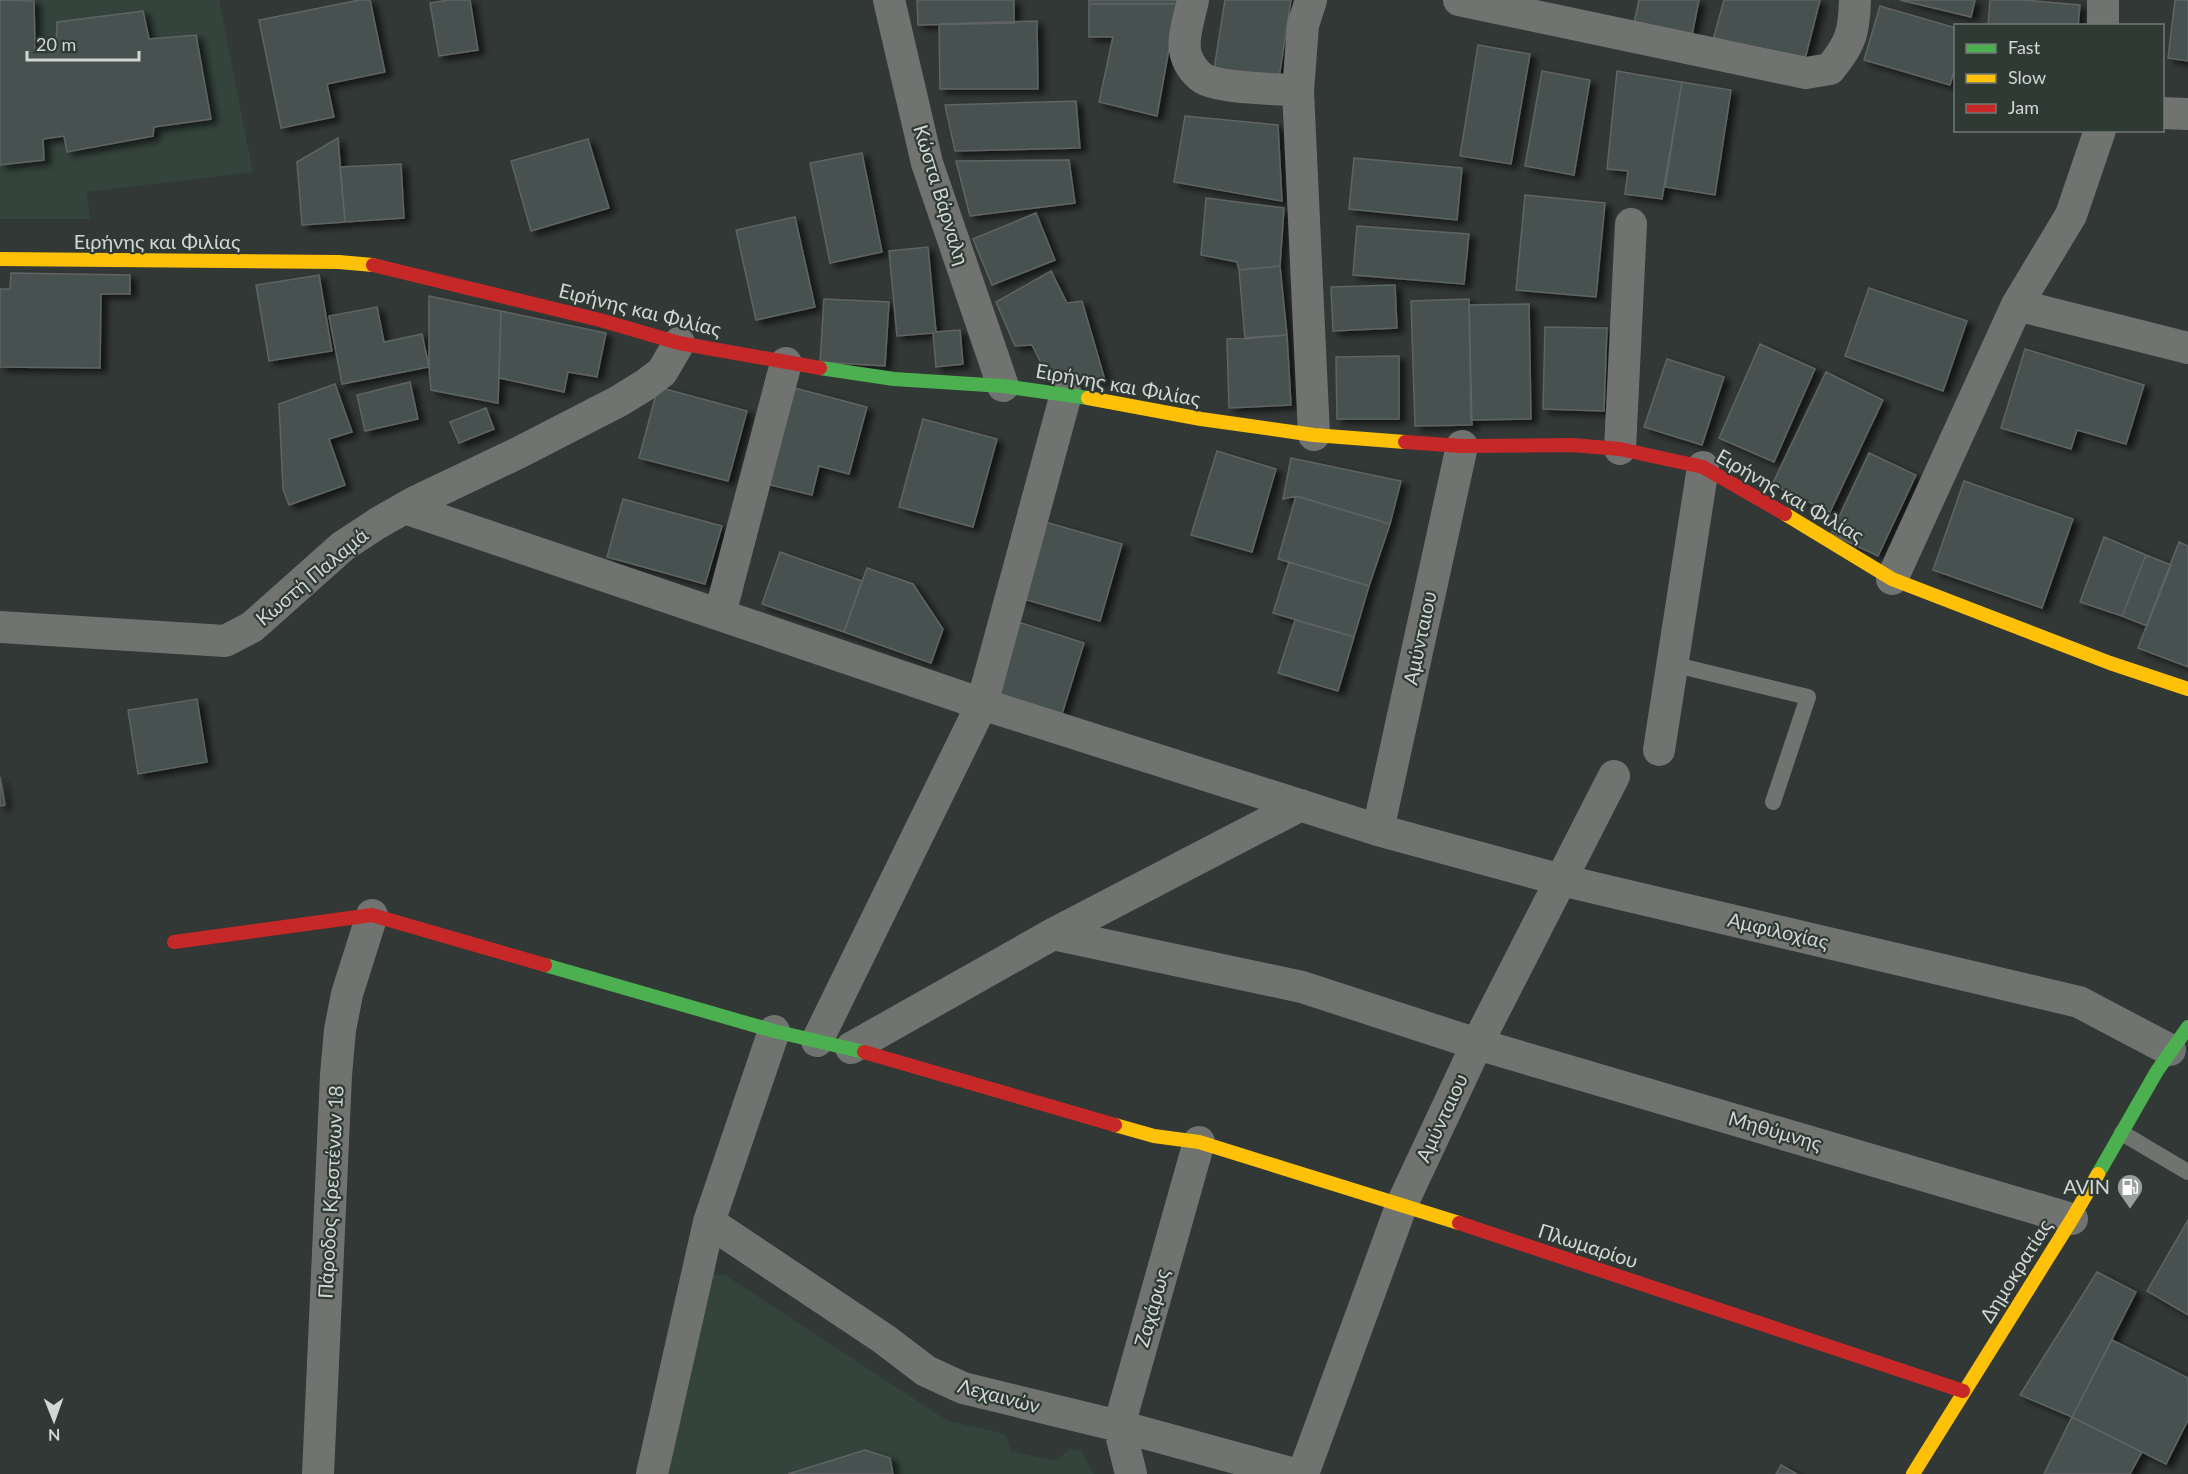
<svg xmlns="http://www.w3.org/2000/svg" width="2188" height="1474" font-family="Lato,sans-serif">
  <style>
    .built { fill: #34433c }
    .building { fill: #475150; stroke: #5f6463; stroke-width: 1.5; filter: url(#shadow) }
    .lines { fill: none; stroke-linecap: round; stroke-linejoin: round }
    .lane { stroke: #717370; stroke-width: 16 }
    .street { stroke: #717370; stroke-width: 32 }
    .fast { stroke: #4caf50; stroke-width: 14 }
    .slow { stroke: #ffc107; stroke-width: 14 }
    .jam { stroke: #c62828; stroke-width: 14 }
    .labels { text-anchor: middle; stroke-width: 4.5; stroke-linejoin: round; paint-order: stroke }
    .street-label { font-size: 20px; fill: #d1d7d4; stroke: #303a35 }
    .poi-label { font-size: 20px; fill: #d1d7d4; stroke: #303a35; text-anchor: end }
  </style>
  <defs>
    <filter id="shadow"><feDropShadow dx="6" dy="4" stdDeviation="3" flood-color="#0009"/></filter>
  </defs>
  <rect width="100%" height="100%" fill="#323835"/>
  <path class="built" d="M0,0h219l34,172 -166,20 3,27h-90z
    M712,1275h13l223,146 57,13 6,17 44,10 15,-12 12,2 12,23h-427z"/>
  <path class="building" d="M0,0l34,1 1,48 21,-1 1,-26 86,-11 6,28 47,-4 15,84 -57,8 -1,9 -86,16 -3,-16 -21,3 1,21 -44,5z
    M359,0h11l15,72 -58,12 7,33 -53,11 -22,-108z
    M448,0h22l8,50 -39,6 -9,-53z
    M917,0h97v23l-96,2z
    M1089,0h89l-1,4h-88z
    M1225,0h66l-12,78 -65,-9z
    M1639,0h60l-7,35 -58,-12z
    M1724,0h96l-16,63 -91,-23z
    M1900,0h75l-4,17z
    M1990,0h33l57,5 -2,21h-90z
    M2175,0h13v61l-20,-3z
    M1089,4h88l-20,112 -58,-14 14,-65h-24z
    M1880,6l76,22v37l-6,20 -86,-25z
    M1037,21l1,68h-98l-1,-65z
    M1478,45l52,9 -19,110 -51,-8z
    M1542,71l48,9 -16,95 -49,-9z
    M1617,71l65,11 -20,117 -37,-5 3,-23 -21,-2z
    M1682,82l49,8 -16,105 -50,-8z
    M1076,101l4,47 -125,3 -10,-46z
    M1185,116l93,9 4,76 -108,-19z
    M338,138l7,84 -43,3 -5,-63z
    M588,139l21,69 -78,23 -20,-70z
    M862,153l20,99 -52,11 -20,-100z
    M1354,158l108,10 -5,52 -108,-11z
    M1069,160l6,43 -105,13 -14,-55z
    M401,164l3,54 -59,4 -5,-55z
    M1525,195l80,8 -9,94 -80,-7z
    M1206,198l78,10 -4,58 -41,4 -2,-8 -36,-7z
    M1036,213l19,47 -63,25 -19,-46z
    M795,217l20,90 -59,13 -20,-90z
    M1357,226l112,8 -5,50 -111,-9z
    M928,247l8,85 24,-2 3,34 -27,3 -3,-34 -36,3 -8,-85z
    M1280,266l7,69 -42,4 -6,-69z
    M1051,271l16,32 15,-2 23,79 -18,2 -47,-6 3,-9 -11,-22 -17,1 -19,-44z
    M11,273l119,2v19h-29l-1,74 -100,-1v-78h10z
    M319,275l13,76 -63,10 -13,-76z
    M1395,285l2,43 -64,3 -2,-44z
    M1869,288l98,33 -24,70 -98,-35z
    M429,296l72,15 -3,92 -67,-13 -2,-23z
    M824,299l65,3 -4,64 -65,-4z
    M1469,299l3,126 -57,1 -4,-125z
    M1529,304l2,115 -60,1 -2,-115z
    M377,307l7,35 38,-8 7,33 -87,17 -13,-68z
    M501,311l105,22 -9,44 -29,-5 -4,20 -65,-14z
    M1545,327l62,1 -3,83 -61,-2z
    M1287,335l4,70 -62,3 -2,-69z
    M1760,344l55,25 -41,93 -55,-24z
    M2025,349l119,36 -18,59 -49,-14 -6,19 -70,-21z
    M1399,356v63h-62l-1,-62z
    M1667,359l57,18 -22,68 -58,-18z
    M1826,372l57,28 -53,112 -58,-27z
    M410,382l8,37 -53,12 -8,-36z
    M335,384l17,48 -23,7 16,46 -56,20 -6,-16 -4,-85z
    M787,386l80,21 -18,67 -30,-8 -7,29 -50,-12z
    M658,387l89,24 -19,70 -89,-23z
    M486,408l8,21 -35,14 -9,-21z
    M923,419l74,20 -24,88 -74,-20z
    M1217,451l59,18 -24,83 -61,-17z
    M1869,453l47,22 -38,81 -47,-22z
    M1291,458l110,23 -11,43 -94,-28 -13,3z
    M1964,481l109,38 -31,89 -109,-38z
    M1296,496l94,28 -21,62 -91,-27z
    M623,499l99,27 -17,58 -98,-27z
    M1035,519l87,25 -22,77 -87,-25z
    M2104,537l42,18 -24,61 -42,-14z
    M2179,542l9,4v121l-50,-19z
    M780,552l82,29 -18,51 -82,-28z
    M2146,555l25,10 -24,61 -25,-10z
    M1289,562l80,24 -15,51 -81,-24z
    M867,568l46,16 30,45 -12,34 -87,-31z
    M1295,620l59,17 -16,54 -60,-18z
    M1015,621l69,22 -22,71 -70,-22z
    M197,699l10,63 -69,12 -10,-64z
    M0,777l5,28 -5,1z
    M2188,1220v95l-41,-24z
    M2097,1272l39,20 -64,125 -52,-22z
    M2112,1340l76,38v42l-22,44 -94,-47z
    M2072,1417l70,35 -12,22h-86z
    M865,1450l25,8 3,16h-105z
    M1781,1465l16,9h-21z"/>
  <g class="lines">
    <path class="lane" d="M1672,664l136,33 -35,105
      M2122,1133l66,39"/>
    <path class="street" d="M889,0l38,163 76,223
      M1193,0c-3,16 -12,39 -7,55 3,10 11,21 20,25 22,9 67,8 92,11
      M1311,0l-8,25 -5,66 16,344
      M1459,0l347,73 24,-4c21,-26 24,-36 25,-69
      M2103,0v26
      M2162,113l26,1
      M2017,305l171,43
      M1620,449l11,-225
      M405,508l577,196 396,126 183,50 518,122 91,48
      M1892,579l125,-274 54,-90 29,-85
      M720,614l66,-251
      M0,627l225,14 27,-14 91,-81 35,-23 37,-21 103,-49 101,-52 26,-16 17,-13 17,-29
      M1659,750l44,-283
      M1378,830l84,-384
      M1053,934l249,53 175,57 595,175
      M817,1041l165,-337 84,-310
      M851,1048l202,-114 248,-129
      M709,1222l175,117 42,32 37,17 156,38 175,48
      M318,1474l18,-399 4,-45 7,-36 25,-79
      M652,1474l57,-252 65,-191
      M1131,1474l-12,-48 80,-284
      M1303,1474l99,-270 75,-160 137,-268"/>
    <path class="fast" d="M820,368l74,11 109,7 85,12
      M545,965l229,66 90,21
      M2098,1174l59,-103 31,-44"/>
    <path class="slow" d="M0,259l339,3 34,3
      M1088,398l113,21 113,16 91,7
      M1785,514l107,65 218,84 78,26
      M1115,1125l39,11 45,6 260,81
      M1913,1474l159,-255 26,-45"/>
    <path class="jam" d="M373,265l227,55 79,23 141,25
      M1405,442l57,4 110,-1 48,4 83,18 82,47
      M174,942l198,-27 173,50
      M864,1052l251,73
      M1459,1223l504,168"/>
  </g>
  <defs>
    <g id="fuel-pin" transform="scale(1.35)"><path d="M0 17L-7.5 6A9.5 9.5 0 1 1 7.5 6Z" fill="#999f9c" stroke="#303a35"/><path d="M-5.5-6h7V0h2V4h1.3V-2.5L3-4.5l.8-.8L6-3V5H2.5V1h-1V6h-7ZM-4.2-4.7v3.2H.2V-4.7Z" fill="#fff"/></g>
  </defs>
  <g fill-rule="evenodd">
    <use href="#fuel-pin" x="2130" y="1187"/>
  </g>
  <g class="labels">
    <g class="street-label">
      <text transform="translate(941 195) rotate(73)" y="7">Κώστα Βάρναλη</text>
      <text x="157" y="249">Ειρήνης και Φιλίας</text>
      <text transform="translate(640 310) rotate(14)" y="7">Ειρήνης και Φιλίας</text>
      <text transform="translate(1118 385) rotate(10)" y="7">Ειρήνης και Φιλίας</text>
      <text transform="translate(1790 496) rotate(30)" y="7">Ειρήνης και Φιλίας</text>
      <text transform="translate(312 577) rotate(-40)" y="7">Κωστή Παλαμά</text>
      <text transform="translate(1420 638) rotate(-78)" y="7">Αμύνταιου</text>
      <text transform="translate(1778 931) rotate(13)" y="7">Αμφιλοχίας</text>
      <text transform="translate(1442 1118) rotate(-65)" y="7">Αμύνταιου</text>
      <text transform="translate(1775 1131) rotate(16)" y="7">Μηθύμνης</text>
      <text transform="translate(331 1192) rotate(-87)" y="7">Πάροδος Κρεστένων 18</text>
      <text transform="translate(1588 1246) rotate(18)" y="7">Πλωμαρίου</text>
      <text transform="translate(2016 1271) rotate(-58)" y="7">Δημοκρατίας</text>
      <text transform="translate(1152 1308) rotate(-74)" y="7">Ζαχάρως</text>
      <text transform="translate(999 1396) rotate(15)" y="7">Λεχαινών</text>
    </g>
    <g class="poi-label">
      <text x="2110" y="1194">AVIN</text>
    </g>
  </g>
  <rect x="1954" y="24" width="210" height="108" fill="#303a35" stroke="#707975" stroke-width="1.5"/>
  <rect x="1966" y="44" width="30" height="9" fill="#4caf50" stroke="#707975" stroke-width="1.5"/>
  <text x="2008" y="54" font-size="18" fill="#d1d7d4">Fast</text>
  <rect x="1966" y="74" width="30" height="9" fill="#ffc107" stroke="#707975" stroke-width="1.5"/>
  <text x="2008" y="84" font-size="18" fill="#d1d7d4">Slow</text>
  <rect x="1966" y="104" width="30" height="9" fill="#c62828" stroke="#707975" stroke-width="1.5"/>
  <text x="2008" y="114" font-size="18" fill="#d1d7d4">Jam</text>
  <g transform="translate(54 1420) rotate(179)" stroke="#303a35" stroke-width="4.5" paint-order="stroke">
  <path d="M0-4.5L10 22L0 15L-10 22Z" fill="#d1d7d4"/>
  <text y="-9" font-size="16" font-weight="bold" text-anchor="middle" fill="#d1d7d4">N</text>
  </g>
  <path d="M27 51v9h112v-9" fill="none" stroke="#d1d7d4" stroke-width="3"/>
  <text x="36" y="51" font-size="18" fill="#d1d7d4" stroke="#303a35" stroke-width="4.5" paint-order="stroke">20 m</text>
</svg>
